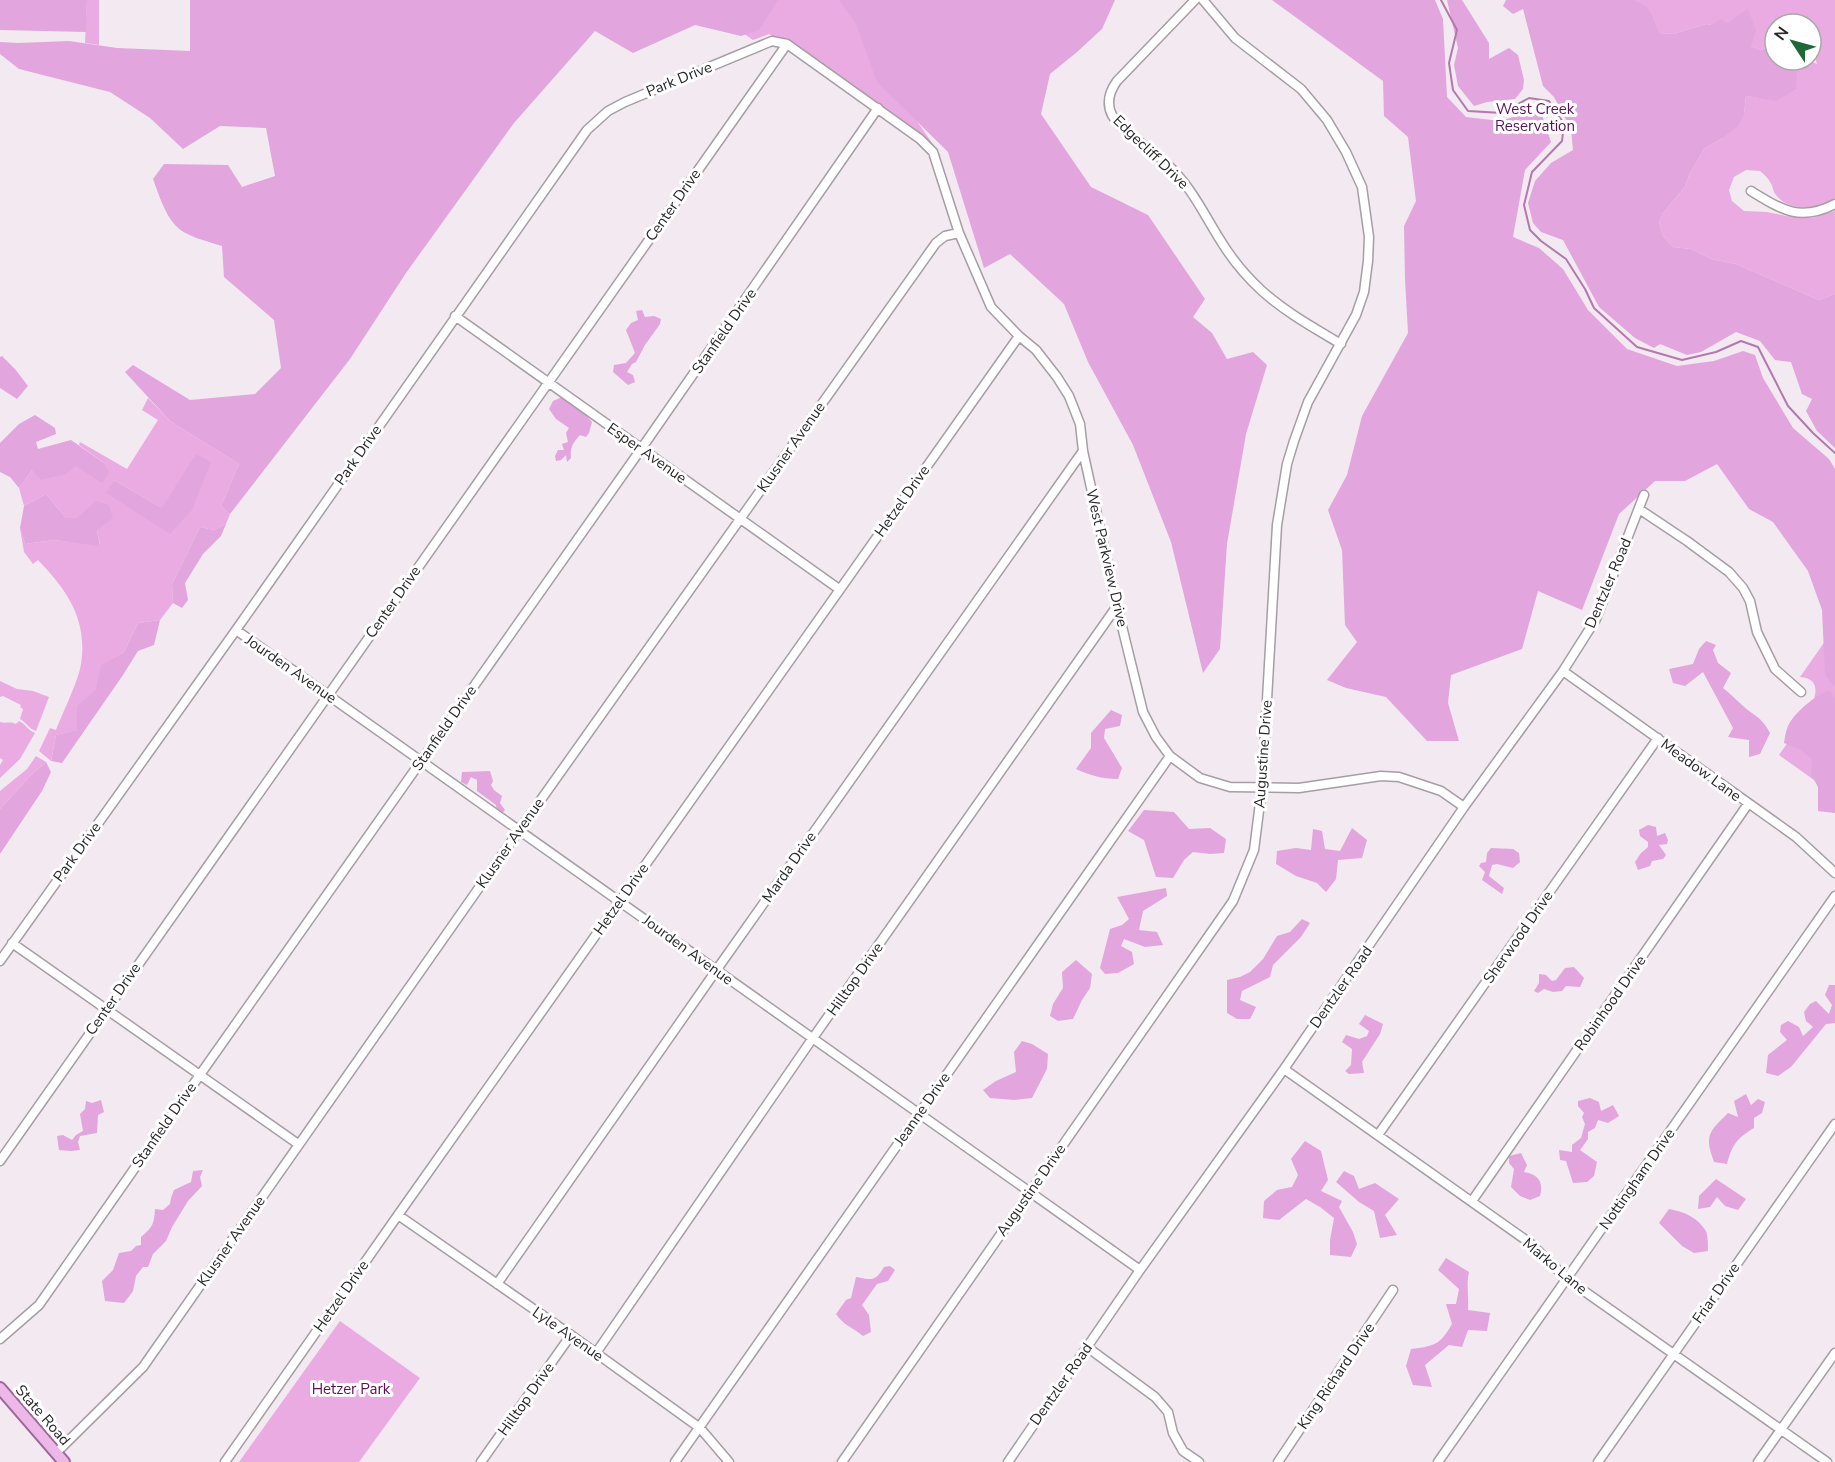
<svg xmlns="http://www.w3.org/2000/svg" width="1835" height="1462" font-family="'Nunito Sans',sans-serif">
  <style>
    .green { fill: #eaabe3; fill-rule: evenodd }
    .forest { fill: #e3a5dd }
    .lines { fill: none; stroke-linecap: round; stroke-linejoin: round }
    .stream { stroke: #b478ae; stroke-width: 2 }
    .minor-casing { stroke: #a69da5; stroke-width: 11 }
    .major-casing { stroke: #a0669b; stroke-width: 14 }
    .minor { stroke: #fff; stroke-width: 8 }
    .major { stroke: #ecb8e7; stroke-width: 10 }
    .labels { text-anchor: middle; stroke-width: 6; stroke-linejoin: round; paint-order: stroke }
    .street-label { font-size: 15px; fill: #2b282b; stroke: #fff }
    .park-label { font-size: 15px; fill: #5a1157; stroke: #fff }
  </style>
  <rect width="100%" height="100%" fill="#f2e9f1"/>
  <path class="green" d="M87,0h12v45l-14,-2z
    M696,0h207l-35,50 73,106 -172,-122 -16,6z
    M1634,0h201v198c-17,11 -44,15 -59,-3 -3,-3 -3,-9 -6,-13 -2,-4 -6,-8 -10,-11l-14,-1 -12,7 -5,13 3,11 12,10 23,1 19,4 26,2 23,-7v83l-16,6 -83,-36 -24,-5 -21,-10 -18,-2 -10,-11 -4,-14 4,-9 22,-26 4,-12 15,-26 19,-11 21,-24 2,-18 30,4 20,-10 -14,-28 26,-2 9,4 -6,-19v-21h-36v21l-15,5 -9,-4 -25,-23 -15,2 -5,-1 -33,10 -15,-1 -4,-14z
    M148,398l22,23 69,43 -18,42 9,8 -4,10 -12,6 -14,-3 -28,57 1,19 -13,17 -22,3 -14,29 -22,13 -5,24 -20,16 1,25 -22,5 -5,26 -12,-10 11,-23 6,2c7,-18 22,-48 25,-66 7,-44 -14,-74 -43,-104l-5,4 -9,-12 -4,-24 5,16 29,-4 46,5 -3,-15 -20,-12h-11l-20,-24 -22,12 -5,-18 13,-18 72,-7 -25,-18 1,-3 47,27 31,-49 -16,-10zM114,480l48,28 -55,-15z
    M1835,627v168l-56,-40 38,-54 -3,-2c4,-13 0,-21 -14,-22z
    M0,681l17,8 16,2 16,6 -13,34c-8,-3 -9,-8 -16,-12l3,-10 -3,-2 1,-2 -18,-9 -3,1z
    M19,721c8,4 7,8 16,12l-15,26 -20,19v-13l3,-5 -3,-2v-36c5,2 10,-1 16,2z
    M36,756l10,6 -15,13 -31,34v-18l27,-22z
    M340,1321l80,57 -61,84h-120z"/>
  <path class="forest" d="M0,0h87l-1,32 -86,-2z
    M190,0h588l-19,30 -18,6 -46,-11 -62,28 -38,-22 -81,92 -108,150 -56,86 -120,155 -9,-8 18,-42 -69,-43 -45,-49 8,-7 57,35 65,-6 26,-26 -7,-48 -50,-43 -2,-31c-15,-5 -36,-9 -47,-21 -10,-11 -17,-32 -22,-46l11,-15 64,1 14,22 33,-11 -9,-48 -46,-2 -37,23 -33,-31 -40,-26 -91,-23 -19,-15v-12l18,1 51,-2 48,7 73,3z
    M839,0h276l-13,29 -25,23 -27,22 -9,40 50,73 57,28 57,84 -12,18 19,16 15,26 26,-7 14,13 -21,69 -19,110 -7,105 -17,24 -32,-131 -38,-97 -45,-83 -24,-58 -54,-50 -26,14 -36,-116 -71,-70 -21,-58z
    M1272,0h163l8,19 4,78 19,20 34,4 40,-12 11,33 -26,28 -12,67 26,11 24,21 25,41 39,39 50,17 37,-5 29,-10 12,4 8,23 30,50 36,31 6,10v218l-10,-12 -3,-65 -14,-39 -35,-49 -24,-13 -32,-45 -32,17h-30l-36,33 -37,96 -44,-19 -16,58 -71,26 -3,28 11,38h-32l-41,-44 -40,-9 -19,-8 30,-38 -12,-17 -3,-75 -14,-40 19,-35 15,-59 46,-83 -3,-54 -1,-53 12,-25 -8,-64 -24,-21 -1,-35z
    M1447,0h15l27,43v16l20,-11 9,7 6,25 -1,9 -8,10 -28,3 -13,4 -16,-20 -4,-21 4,-17z
    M1506,0h128l13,7 7,12 5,14 14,1 33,-10 5,1 10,-6 6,4 21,-14 8,21 -5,16 9,4 15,-5v15h17l-9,2 14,11 -1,17 -20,11 -30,-5 -2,18 -6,12 -15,12 -19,11 -15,26 -4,12 -22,26 -4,9 4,14 10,11 18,2 21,10 24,5 83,36 16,-6v154l-18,-17 -11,-20 6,-12 -10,-5 -11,-32 -16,-2 -15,-19 -24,-9 -35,20 -14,3 -27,-11 -6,4 -19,-10 -36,-31 -36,-67 -22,-8 -8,-9 -5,-20 7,-22 16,-18 22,-13 -2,-21 -17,-32 -11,-11 -20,-77 -10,5 -10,-8z
    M642,310l3,7 9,-1 7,3 -1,5 -15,21 -9,17 -4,2 -5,8 6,3 2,7 -7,3 -15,-13 1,-7 12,-2 9,-10 -9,-23 5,-7 7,-3 -2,-9z
    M2,356l13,13 13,17 -11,13 -17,-11v-31z
    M562,397l24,18 6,7 -3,11 -3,4 -6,-2c-7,8 -10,12 -9,23l-4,4 -1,-7 -5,5 -5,1 -1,-5 3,-6h6l-2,-6 6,-2 -2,-9 3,-5 -13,-9 -7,-10 4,-8z
    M35,415l20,13 1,6 -20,8 2,7 33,-9 33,23 5,11 -7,9 -26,-17 -10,8 -25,6 -9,-10 -13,18 -9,-11 -10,-5v-29l19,-19z
    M196,454l15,8 -19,48 -22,24 -64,-41 8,-13 48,28z
    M46,494l20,24h11l19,-17 13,4 4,13 -16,12 3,16 -46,-6 -29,4 -5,-16 4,-22z
    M226,524l-5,12 -18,18 -18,29 3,17 -6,8 -9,-5 -1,-19 28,-57 14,3z
    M160,620l-6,25 -16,6 -15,24 -61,88 -11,-2 5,-26 21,-5v-25l19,-16 5,-24 23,-13 14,-29z
    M1706,641l10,4 -3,5 5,13 13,10 -8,15c7,5 12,11 19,17 12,11 19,11 28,28l-10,21 -11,3v-17l-21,-3 5,-9 -30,-56 -18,14 -12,-3 -4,-14 24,-5 6,-15z
    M1830,690l5,9v114l-17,-2v-24l-7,-13 1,-15 -12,-9 -16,-7c1,-6 2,-14 5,-19 8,-14 27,-29 41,-34z
    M1111,710l11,5 -2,11 -15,3 -1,9 18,30 -4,11c-16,0 -29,-4 -42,-10l15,-21v-15z
    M46,762l5,10 -9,19 -42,63v-45l31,-34z
    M490,771l3,10 -2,4 3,5 8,6 -2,7 5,7 -4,5 -4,-2 -1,-8 -19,-14v-11l-6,-3 -4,8 -6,-3 1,-10z
    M1144,810l30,2 15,17 21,-1 16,11 -2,14 -14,1 -17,-2 -9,8 -11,18 -17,-1 -12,-37 -16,-9z
    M1648,825l8,2 1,9 8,-3 3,7 -1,4 -8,1 7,10 -3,4 -11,2 -2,5 -12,4 -3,-8 6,-9 7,-6v-5l-8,-6 -1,-6z
    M1352,828l15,12 -5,18 -24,2 -2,19 -10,13 -9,-9 -21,-7 -20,-12 1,-13 19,-3 15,2 2,-21 9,2 3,18 15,2z
    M1491,848l22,1 6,4 1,9 -7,6 -16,-4 -5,1 -3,11 15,12 -2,6 -20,-14 3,-8 -6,-6 2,-3 5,-1 1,-9z
    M1166,888l1,8 -24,15 -4,19 18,2 6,13 -18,2 -21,-8 -3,7 11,6 2,12 -16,9 -13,1 -5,-6 10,-39 12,-4 7,-6 -12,-22z
    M1302,919l8,4 -9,14 -28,28 -3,12 -28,14 -2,9 16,7 -6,12h-13l-10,-6v-33l13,-3 10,-5 13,-13 14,-23 13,-4z
    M1076,960l16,14 -2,14 -8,12 -9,19 -15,2 -8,-5 3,-12 10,-16 -1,-16z
    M1574,967l10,11 -4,9 -14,-1 -4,5 -9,1 -9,-3 -6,4 -4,-2 5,-8v-9l7,1 6,6 4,-1 9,-12z
    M1829,985h6v38l-9,1 -35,43 -13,9 -12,-3 2,-18 19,-15 -7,-8 1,-7 7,-4 11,6 4,9 10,-9 -7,-6 -2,-9 6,-8 6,-3 13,13 3,-9 -7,-10z
    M1365,1015l18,9 -3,10 -18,28 2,11 -15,1 -4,-3 6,-6 1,-16 -10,-7 4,-7 13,4 8,-3 2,-5 -10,-7z
    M1022,1041l10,3 16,10 -1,15 -15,29 -18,2 -24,-2 -7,-8 13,-9 20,-9 -2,-20z
    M1746,1094l5,11 7,-6 7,3 -3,11 -8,5v10c-17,10 -22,17 -27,36l-13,-2c-10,-27 -5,-30 14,-49l10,4 -4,-16z
    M1590,1098l9,4 2,9 12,-6 6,11 -11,7 -10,-3 -3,8 -7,4v7l-8,11 17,12 -3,14 -7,6 -14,1 -7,-22 -6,-1 -1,-10 13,2v-7l9,-7 4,-14 -3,-7 2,-4 -6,-7v-5z
    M101,1100l3,12 -6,3 -1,18 -17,3 -2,6 2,8 -9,1 -12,-1 -2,-14 6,-1 9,5 4,-5 7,-4 -3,-17 5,-5 1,-8 6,2z
    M1305,1141l16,10 7,29 -7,11 21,10 -3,6 14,25 4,12 -6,13 -21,-2v-15l4,-22 -14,-11 -14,-8 -27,21 -16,-2 1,-17 13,-11 15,-3 6,-12 -7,-16z
    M1521,1153l6,12 -3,7c14,2 20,10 16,24l-10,4 -10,-4 -9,-9 3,-18 -5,-6v-7z
    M203,1170l-3,7 2,9 -14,15 -16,26 -6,14 -13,13 -5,13h-5l-7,9 -3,15 -9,12 -19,-2 -3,-20 11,-11 6,-17 12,-2 5,-5 5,-1v-8c12,-10 13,-13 14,-28l8,1 7,-6 1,-6 3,-8 17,-8 2,-11z
    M1344,1171l10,5 5,13 16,-6 24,16 -14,16 12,20 -17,3 -6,-27 -15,-9 -23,-20z
    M1716,1179l30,20 -8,11 -13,-4 -8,-9 -7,10 -12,2 1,-13z
    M1669,1209c16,3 28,8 37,22 2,5 2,14 2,20l-14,2 -12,-7 -23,-23z
    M1446,1258l23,14c-3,13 0,25 -1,38l22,3 -3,18 -19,-1 -6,17 -13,-2 -24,20 7,22 -19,-2 -7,-19 5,-17c24,-3 29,-4 41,-25l-6,-20h10l3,-15 -21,-19z
    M890,1266l5,4 -7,11 -11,3 -15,21 7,10 2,17 -8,4c-11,-9 -20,-11 -27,-22l10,-14 5,-2 5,-21c16,3 19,5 28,-10z"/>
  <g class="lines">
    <path class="stream" d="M1441,0l16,30 -8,33 4,27 15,21 34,2 27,-15 20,3 15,23 -2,17 -30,31 -8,33 6,25 11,11 25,18 19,30 9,19 43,39 45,13 34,-8 25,-11 17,6 30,59 25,27 22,20"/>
    <g class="minor-casing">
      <path id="minor" d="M1195,0l-78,81c-8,11 -11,22 -5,34 9,16 40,35 54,48 29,27 39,55 60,86 10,15 22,29 35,41 24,22 53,38 80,54
        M1751,191c31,19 49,31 84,13
        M455,316l384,273
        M1639,509l48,32 42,31 14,16 7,13 7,31 18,37 26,23
        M236,630l904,640
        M1563,671l233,166 39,36
        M12,943l286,201
        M0,961l236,-331 351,-500 21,-19 17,-9 147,-61 15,3 133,95 13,13 26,81 32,74 28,29 17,14 21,27 12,19 11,28 3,27 34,155 26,106 13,25 14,19 30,22 30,9 69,1 82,-12 18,1 42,14 23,16
        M1284,1069l246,174 37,36 260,183
        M1378,1135l280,-397
        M0,1161l787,-1117
        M1472,1201l276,-397
        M398,1215l173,120 129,93 29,34
        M497,1284l223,-319 363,-514
        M0,1339l39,-34 165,-236 442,-627 232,-334
        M1087,1347l68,50 13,15 5,21 10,18 16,11
        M596,1353l212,-308 309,-439
        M56,1453l87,-86 380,-542 413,-582 9,-7 14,-3
        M225,1462l173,-247 621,-879
        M481,1462l90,-127
        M675,1462l495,-706
        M842,1462l391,-561 21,-51 8,-63 15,-262 10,-61 7,-23 14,-39 48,-87 8,-23 4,-31 1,-24 -7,-50 -16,-35 -19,-32 -26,-31 -66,-51 -32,-38
        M1008,1462l132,-192 144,-201 180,-262 99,-136 33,-52 48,-124
        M1278,1462l115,-172
        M1438,1462l397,-566
        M1598,1462l237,-338
        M1758,1462l77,-109"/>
    </g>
    <g class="major-casing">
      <path id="major" d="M0,1388l64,74"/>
    </g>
    <use href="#minor" class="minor"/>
    <use href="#major" class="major"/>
  </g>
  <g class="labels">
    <g class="street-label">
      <text transform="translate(679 79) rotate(-22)" y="5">Park Drive</text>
      <text transform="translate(1151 152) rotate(44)" y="5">Edgecliff Drive</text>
      <text transform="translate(673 205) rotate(-55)" y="5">Center Drive</text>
      <text transform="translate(724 331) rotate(-55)" y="5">Stanfield Drive</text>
      <text transform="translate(791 447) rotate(-55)" y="5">Klusner Avenue</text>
      <text transform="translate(647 453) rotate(35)" y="5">Esper Avenue</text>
      <text transform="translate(358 455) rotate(-55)" y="5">Park Drive</text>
      <text transform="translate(902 501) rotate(-55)" y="5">Hetzel Drive</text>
      <text transform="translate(1107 558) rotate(77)" y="5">West Parkview Drive</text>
      <text transform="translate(1608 583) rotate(-67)" y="5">Dentzler Road</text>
      <text transform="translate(393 602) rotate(-55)" y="5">Center Drive</text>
      <text transform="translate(291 669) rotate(35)" y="5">Jourden Avenue</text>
      <text transform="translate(444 728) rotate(-55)" y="5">Stanfield Drive</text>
      <text transform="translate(1263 754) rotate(-86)" y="5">Augustine Drive</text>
      <text transform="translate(1701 770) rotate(36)" y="5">Meadow Lane</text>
      <text transform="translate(510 843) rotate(-55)" y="5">Klusner Avenue</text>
      <text transform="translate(77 852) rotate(-54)" y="5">Park Drive</text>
      <text transform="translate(789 867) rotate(-55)" y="5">Marda Drive</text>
      <text transform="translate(621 899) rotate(-55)" y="5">Hetzel Drive</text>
      <text transform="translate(1518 937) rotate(-55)" y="5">Sherwood Drive</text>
      <text transform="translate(688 950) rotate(36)" y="5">Jourden Avenue</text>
      <text transform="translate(855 979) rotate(-55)" y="5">Hilltop Drive</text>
      <text transform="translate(1341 987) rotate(-55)" y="5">Dentzler Road</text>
      <text transform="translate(113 999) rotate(-55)" y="5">Center Drive</text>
      <text transform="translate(1610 1003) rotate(-55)" y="5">Robinhood Drive</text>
      <text transform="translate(922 1109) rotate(-55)" y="5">Jeanne Drive</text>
      <text transform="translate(164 1125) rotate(-55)" y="5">Stanfield Drive</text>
      <text transform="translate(1637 1179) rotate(-55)" y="5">Nottingham Drive</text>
      <text transform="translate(1031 1190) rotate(-55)" y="5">Augustine Drive</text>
      <text transform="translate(231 1241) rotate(-55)" y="5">Klusner Avenue</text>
      <text transform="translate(1555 1266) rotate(40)" y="5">Marko Lane</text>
      <text transform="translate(1716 1293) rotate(-55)" y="5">Friar Drive</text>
      <text transform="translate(341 1296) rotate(-55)" y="5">Hetzel Drive</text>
      <text transform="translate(568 1334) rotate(35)" y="5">Lyle Avenue</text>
      <text transform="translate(1336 1376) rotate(-56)" y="5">King Richard Drive</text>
      <text transform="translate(1061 1384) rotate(-55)" y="5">Dentzler Road</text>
      <text transform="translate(526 1399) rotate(-55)" y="5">Hilltop Drive</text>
      <text transform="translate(43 1415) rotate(49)" y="5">State Road</text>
    </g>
    <g class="park-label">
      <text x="1535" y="114">West Creek<tspan x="1535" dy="17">Reservation</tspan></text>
      <text x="351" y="1394">Hetzer Park</text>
    </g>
  </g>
  <g transform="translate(1793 42) rotate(306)"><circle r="28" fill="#ffffff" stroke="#aaa9aa" stroke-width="1.5"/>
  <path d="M0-4.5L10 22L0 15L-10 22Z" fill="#1e6835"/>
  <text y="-9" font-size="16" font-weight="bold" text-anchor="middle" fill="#2b282b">N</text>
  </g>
</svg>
